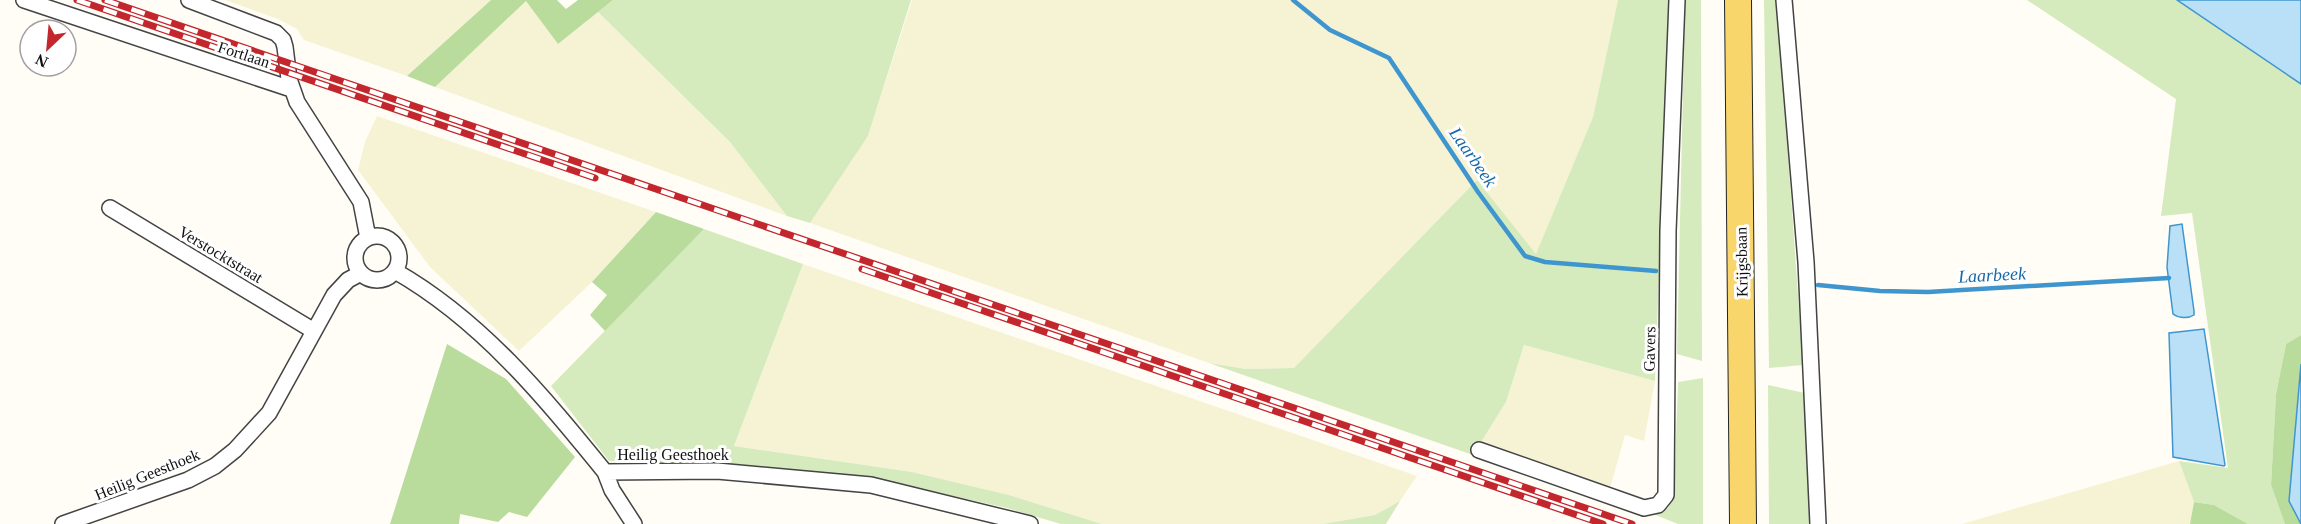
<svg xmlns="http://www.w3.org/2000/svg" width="2301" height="524" font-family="Georgia,serif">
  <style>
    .farmland { fill: #f6f3d4 }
    .green { fill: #d5ebbd }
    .forest { fill: #b9dc9c }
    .water { fill: #b9e0f7; stroke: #3f96cf; stroke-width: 1.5 }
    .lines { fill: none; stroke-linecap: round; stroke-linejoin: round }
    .stream { stroke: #3f96cf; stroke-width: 4.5 }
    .street-casing { stroke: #444; stroke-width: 18 }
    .primary-casing { stroke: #222; stroke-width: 28 }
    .street { stroke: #fff; stroke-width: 15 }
    .primary { stroke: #f9d66b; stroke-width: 26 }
    .rail-casing { stroke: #c4262e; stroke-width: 7 }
    .rail { stroke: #fff; stroke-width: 4.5; stroke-dasharray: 14; stroke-linecap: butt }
    .labels { text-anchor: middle; stroke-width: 6; stroke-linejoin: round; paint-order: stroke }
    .street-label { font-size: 16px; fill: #111; stroke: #fff }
    .water-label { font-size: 18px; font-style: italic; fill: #1768a6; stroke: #fff }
  </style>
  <rect width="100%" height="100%" fill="#fffdf5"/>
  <path class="farmland" d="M225,0h266l-84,76 -103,-36 -7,-11 -19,-10z
    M526,0l32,44 40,-32 132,130 57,74 -352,-129z
    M912,0h706l-25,117 -57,138 -59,-74 -183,187 -48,1 -37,-6 -399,-140 58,-87z
    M377,116l279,96 -64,70 -73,69 -89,-84 -72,-97 7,-28z
    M803,264l614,212 -17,25 -25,14 -52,9h-221l-93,-29 -97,-23 -178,-26z
    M1524,345l131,36 -11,60 -19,-6 -18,64 -134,-44 33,-53z
    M2179,461l15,41 -4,22h-228z"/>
  <path class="green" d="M613,0h298l-43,136 -58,87 -23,-7 -57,-74 -132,-130z
    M1618,0h51l-14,381 -131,-36 -18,57 -33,53 -264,-92 37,6 48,-1 183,-188 59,74 57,-137z
    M1685,0h16l1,361 -25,-7z
    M1764,0h13l26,365 -34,3z
    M2027,0h150l124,84v251l-15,9 -10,50 -5,91 14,39h-37l-34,-19 -20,-3 -15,-41 49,7 -36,-255 -31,3 15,-117z
    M704,229l99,35 -69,182 178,26 97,23 93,29h-41l-54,-16 -130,-29 -148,-15 -120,-3 -58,-75z
    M1703,378v146h-25l-25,-10 15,-6 6,-13 4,-113z
    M1768,385l37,8 5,131h-41z
    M1400,501l-14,23h-63l52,-9z"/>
  <path class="forest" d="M491,0h66l9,9 12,-9h35l-55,44 -32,-43 -91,86 -28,-11z
    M656,212l48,17 -99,102 -15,-16 17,-20 -15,-13z
    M2301,335v29l-12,137 12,23h-16l-14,-39 5,-91 10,-50z
    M447,344l59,35 69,78 -48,60 -18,-5 -11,10 -38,-8 -1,10h-69z
    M2194,502l20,3 34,19h-58z"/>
  <path class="water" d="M2177,0h124v84z
    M2182,224l12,87v4c-6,4 -16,3 -21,-1l-6,-47 3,-41z
    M2204,329l21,136 -1,1 -51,-9 -4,-124z
    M2301,364v160l-12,-23z"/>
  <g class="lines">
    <path class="stream" d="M1293,0l37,30 59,28 89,134 47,64 20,6 111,9
      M1818,285l62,6 48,1 241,-14"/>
    <g class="street-casing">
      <path id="street" d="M24,0l267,89
        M189,0l87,33 7,7 2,7 4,32 8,23 64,100 7,36
        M1784,0l22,262 12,262
        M110,208l204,123
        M355 258a22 22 0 1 1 44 0a22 22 0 1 1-44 0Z
        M395,271c86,49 148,125 210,201l7,18 22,34
        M1479,450l165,58 14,-3 8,-10 2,-264 9,-231
        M605,472l112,-1 154,14 159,39
        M63,524l125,-44 27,-14 20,-16 34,-37 65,-118 14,-15 13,-7"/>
    </g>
    <g class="primary-casing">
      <path id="primary" d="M1738,0l5,524"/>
    </g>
    <use href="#street" class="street"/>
    <use href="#primary" class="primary"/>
    <g class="rail-casing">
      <path id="rail" d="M77,0l518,178
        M105,0l1527,524
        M862,269l741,255"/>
    </g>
    <use href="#rail" class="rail"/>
  </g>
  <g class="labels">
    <g class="street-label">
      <text transform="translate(244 54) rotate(18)" y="6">Fortlaan</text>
      <text transform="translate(221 254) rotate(31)" y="6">Verstocktstraat</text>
      <text transform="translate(1741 262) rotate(-91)" y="6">Krijgsbaan</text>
      <text transform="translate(1649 349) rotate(-89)" y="6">Gavers</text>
      <text x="673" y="460">Heilig Geesthoek</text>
      <text transform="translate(147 474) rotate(-22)" y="6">Heilig Geesthoek</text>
    </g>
    <g class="water-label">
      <text transform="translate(1473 157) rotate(55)" y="6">Laarbeek</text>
      <text transform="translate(1992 275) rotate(-3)" y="6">Laarbeek</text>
    </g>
  </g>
  <g transform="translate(48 48) rotate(206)"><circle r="28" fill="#ffffff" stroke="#a0a0a0" stroke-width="1.5"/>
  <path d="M0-4.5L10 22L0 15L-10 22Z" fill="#c4262e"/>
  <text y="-9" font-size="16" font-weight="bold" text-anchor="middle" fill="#111111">N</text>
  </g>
</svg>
